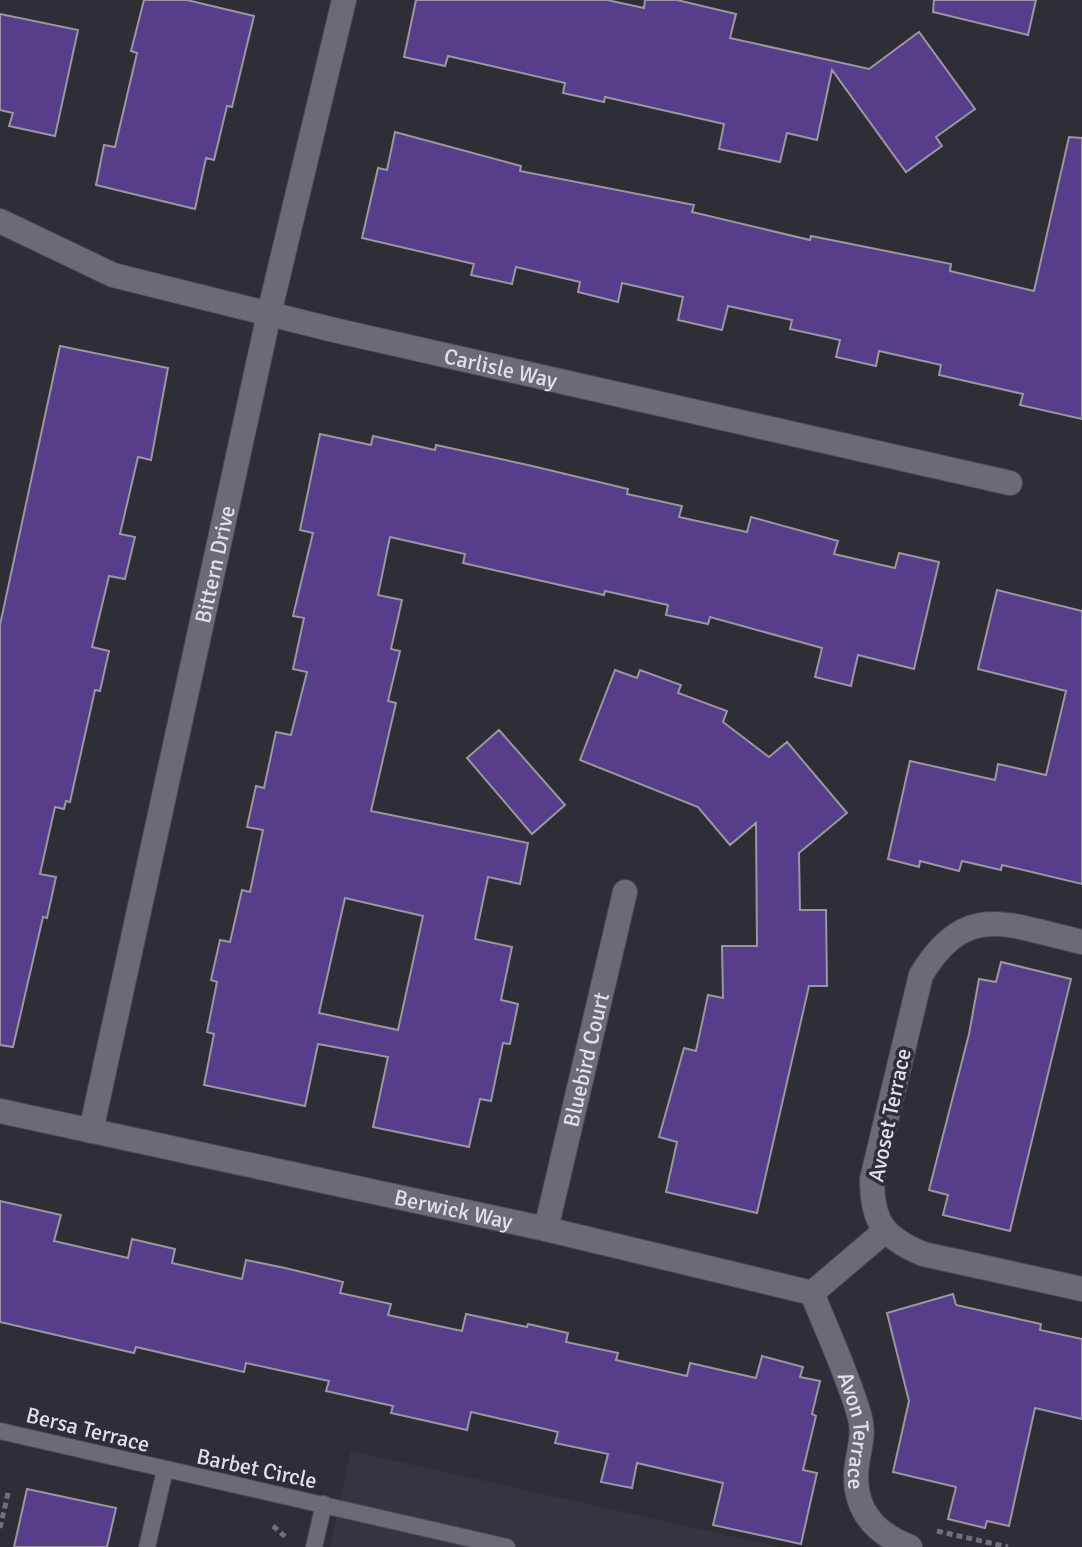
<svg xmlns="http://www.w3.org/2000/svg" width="1082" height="1547" font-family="Signika,sans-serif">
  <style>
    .built { fill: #373442 }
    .building { fill: #573e8b; stroke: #9997a1; stroke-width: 2; fill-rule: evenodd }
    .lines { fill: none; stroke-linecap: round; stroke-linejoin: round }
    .lane-casing { stroke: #4c4a51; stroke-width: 18 }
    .street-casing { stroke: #4c4a51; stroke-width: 26 }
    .path { stroke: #727077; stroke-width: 5; stroke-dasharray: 6 4; stroke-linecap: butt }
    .lane { stroke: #6c6b74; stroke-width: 16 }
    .street { stroke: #6c6b74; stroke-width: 24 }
    .labels { text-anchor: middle; stroke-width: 7; stroke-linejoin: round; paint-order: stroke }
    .street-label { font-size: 22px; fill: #e1e0e6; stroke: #2f2d35 }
  </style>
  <rect width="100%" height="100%" fill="#2f2d35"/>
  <path class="built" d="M351,1451l429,96h-450z"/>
  <path class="building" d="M144,0h43l67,16 -22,91 -5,-1 -13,54 -8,-2 -11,51 -99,-24 8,-40 11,2 22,-94 -6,-2z
    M416,0h191l37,8 1,-8h32l59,14 -6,24 139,31 50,-37 56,77 -39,28 6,9 -36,26 -74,-102 -15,70 -30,-7 -7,29 -61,-13 5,-25 -119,-27 -1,5 -41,-9 2,-10 -117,-27 -3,10 -41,-9z
    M934,0h102l-8,35 -95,-23z
    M0,14l78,16 -23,106 -46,-10 4,-13 -13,-3z
    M395,132l126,34 -1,5 174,34 -2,7 118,28 1,-4 140,28 -1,7 84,20 35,-154 13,1v281l-62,-14 3,-11 -84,-19 2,-10 -62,-14 -3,15 -40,-9 4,-17 -50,-11 2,-9 -64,-14 -6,24 -44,-10 5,-23 -61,-14 -4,19 -40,-10 2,-10 -64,-15 -4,17 -41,-9 3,-11 -112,-26 16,-70 9,2z
    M60,346l108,22 -17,92 -13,-3 -18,77 15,3 -10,42 -16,-3 -17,71 17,4 -9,40 -5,-1 -25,112 -4,-1 -2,8 -9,-2 -15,67 16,3 -9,41 -4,-1 -30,130 -13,-2v-420z
    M320,434l51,11 2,-9 62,14 1,-5 92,20 100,24 -1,5 55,12 -3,11 68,15 4,-15 87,24 -4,13 61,14 4,-15 40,9 -25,107 -56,-14 -7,31 -36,-9 7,-29 -112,-31 -2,7 -42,-9 2,-10 -63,-14 -1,4 -141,-32 2,-9 -75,-17 -12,58 24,5 -11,49 9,2 -12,50 8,2 -25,108 157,32 -8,41 -32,-7 -13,62 37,8 -11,53 17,4 -8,40 -7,-1 -12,58 -11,-2 -11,48 -96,-20 15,-70 -70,-13 -13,62 -101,-21 10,-51 -7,-2 10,-50 -6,-2 9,-40 10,2 12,-52 8,2 13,-62 -16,-3 9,-41 8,2 12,-56 15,3 16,-63 -14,-3 11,-51 -11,-2 20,-83 -13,-3zM345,898l78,18 -25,114 -79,-17z
    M997,590l85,21v273l-80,-19 -1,5 -39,-9 -3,10 -39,-10 -1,6 -31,-8 22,-98 85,19 3,-16 48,11 20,-84 -88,-22z
    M615,670l22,8 3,-8 41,15 -3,8 49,18 -4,11 46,35 18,-15 60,71 -48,40 1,57h26l1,76h-18l-52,227 -91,-21 11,-50 -18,-5 25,-89 12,3 12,-56 15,3 -1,-52h35l-1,-123 -26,22 -32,-38 -118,-47z
    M499,730l66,75 -33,29 -65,-76z
    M1001,962l70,17 -61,252 -67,-16 5,-20 -19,-5 40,-156 10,-55 17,3z
    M0,1201l61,14 -7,26 74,17 4,-19 43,10 -3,14 70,16 4,-19 39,8 58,14 -3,11 51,11 -3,11 74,16 4,-17 61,13 1,-3 40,9 -2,9 52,11 -2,7 71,16 3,-13 66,15 6,-22 41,11 -3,10 20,4 -8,33 4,2 -13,54 14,3 -16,71 -88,-19 10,-42 -86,-20 -5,25 -31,-6 7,-28 -53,-11 3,-11 -87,-20 -4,18 -76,-17 2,-7 -67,-15 3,-10 -83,-18 -2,9 -108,-25 -2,6 -134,-31z
    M953,1294l3,11 85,19 -1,6 42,9v80l-47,-11 -26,118 -22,-5 -2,7 -37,-9 8,-32 -63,-15 16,-71 -22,-88z
    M27,1489l89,19 -9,39h-93z"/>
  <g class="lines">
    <g class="lane-casing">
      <path id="lane" d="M0,1431l507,116
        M147,1547l18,-77
        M314,1547l10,-43"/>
    </g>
    <g class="street-casing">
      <g id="street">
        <path id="s1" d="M0,221l113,54 221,55 676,153"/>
        <path d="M1082,942c-73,-16 -115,-43 -161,33l-49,204c0,43 11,58 51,75l159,35"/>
        <path id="s2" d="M0,1111l546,118 266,64 73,-62"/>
        <path id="s3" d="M91,1131l178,-817 75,-314"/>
        <path id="s4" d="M546,1229l79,-337"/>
        <path id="s5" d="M812,1293c16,40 35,80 47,121 7,22 -2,38 -3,60 -1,39 21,60 54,73"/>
      </g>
    </g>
    <path class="path" d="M273,1526l15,13
      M0,1528l9,-39
      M937,1531l71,16"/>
    <use href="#lane" class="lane"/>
    <use href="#street" class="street"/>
  </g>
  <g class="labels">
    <g class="street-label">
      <text dy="8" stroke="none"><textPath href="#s1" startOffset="524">Carlisle Way</textPath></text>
      <text dy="8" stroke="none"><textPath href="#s3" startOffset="580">Bittern Drive</textPath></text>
      <text dy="8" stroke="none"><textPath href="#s4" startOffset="174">Bluebird Court</textPath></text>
      <text transform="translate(889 1115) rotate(-78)" y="8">Avoset Terrace</text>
      <text dy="8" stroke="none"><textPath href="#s2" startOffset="464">Berwick Way</textPath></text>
      <text transform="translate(88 1429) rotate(14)" y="8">Bersa Terrace</text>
      <text dy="8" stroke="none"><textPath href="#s5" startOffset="146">Avon Terrace</textPath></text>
      <text transform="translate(257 1468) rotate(12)" y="8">Barbet Circle</text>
    </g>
  </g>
</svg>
